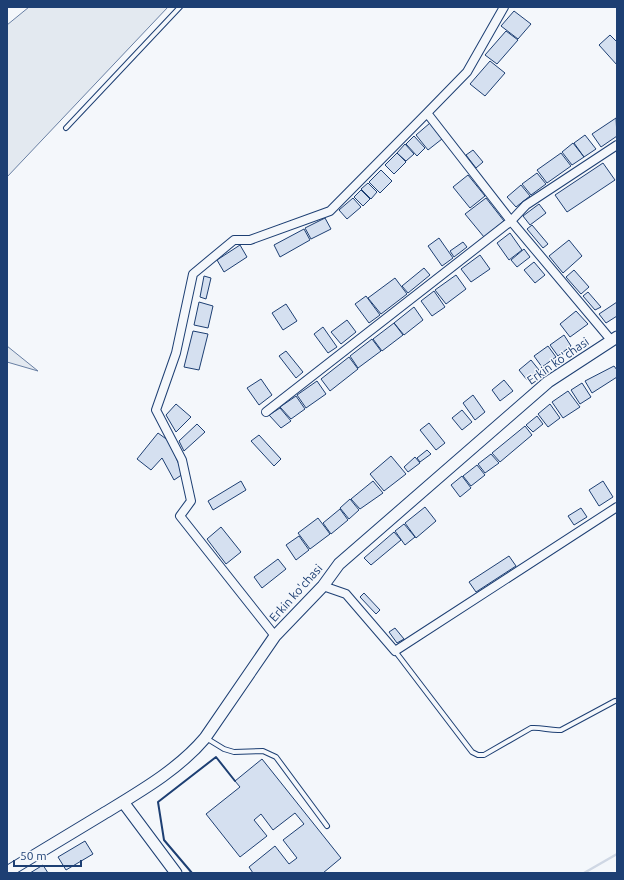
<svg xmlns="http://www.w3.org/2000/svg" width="624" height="880" font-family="Ubuntu,sans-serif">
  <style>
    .green { fill: #e3e9f0; stroke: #687fa3 }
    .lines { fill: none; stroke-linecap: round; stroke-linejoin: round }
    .stream { stroke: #cfd7e4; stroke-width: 2.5 }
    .building { fill: #d5e0f0; stroke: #1d3f73 }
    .lane-casing { stroke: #1d3f73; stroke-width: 6 }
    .street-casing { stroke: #1d3f73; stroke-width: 10 }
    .secondary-casing { stroke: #1d3f73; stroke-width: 13 }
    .lane { stroke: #f4f7fb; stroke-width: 4 }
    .street { stroke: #f4f7fb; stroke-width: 8 }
    .secondary { stroke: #f4f7fb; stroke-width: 11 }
    .wall { stroke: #1d3f73; stroke-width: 2 }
    .labels { text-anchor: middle; stroke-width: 3; stroke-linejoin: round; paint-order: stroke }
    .street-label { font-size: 12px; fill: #1d3f73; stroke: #f4f7fb }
  </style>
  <rect width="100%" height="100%" fill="#f4f7fb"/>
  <path class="green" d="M29,7h139l-161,170v-152z
    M7,346l31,25 -31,-9z"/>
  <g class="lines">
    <path class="stream" d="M584,873l33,-19"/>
  </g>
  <path class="building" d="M514,11l17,13 -13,15 -17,-13z
    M506,31l12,9 -21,24 -12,-9z
    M610,35l7,7v23l-18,-20z
    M490,61l15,12 -20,23 -15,-12z
    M616,118l1,18 -16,11 -9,-13z
    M430,123l12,16 -14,11 -12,-15z
    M585,135l11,14 -12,8 -10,-14z
    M414,136l11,12 -8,8 -11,-12z
    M573,143l11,14 -12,8 -10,-13z
    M405,144l9,10 -8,7 -9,-8z
    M473,150l10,12 -7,6 -10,-13z
    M397,153l9,9 -12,12 -9,-9z
    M561,153l10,13 -24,17 -10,-13z
    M603,163l12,17 -48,32 -12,-17z
    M381,170l11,11 -12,12 -11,-11z
    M537,173l9,11 -15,11 -9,-11z
    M468,175l17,21 -15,12 -17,-21z
    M368,183l9,9 -6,7 -10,-10z
    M521,185l9,11 -14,11 -9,-10z
    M361,190l9,9 -7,7 -9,-9z
    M353,198l8,9 -14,12 -8,-9z
    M486,198l18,23 -20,16 -19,-23z
    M539,204l7,9 -16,12 -7,-9z
    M325,218l6,11 -20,10 -6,-11z
    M532,225l16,19 -5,4 -16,-19z
    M304,229l6,11 -30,17 -6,-12z
    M510,233l12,17 -13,10 -12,-17z
    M439,238l14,20 -11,8 -14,-20z
    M569,240l13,16 -19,17 -14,-17z
    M463,242l4,5 -13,10 -4,-6z
    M240,245l7,12 -23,15 -7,-12z
    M524,249l6,8 -13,10 -6,-7z
    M480,255l10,14 -19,13 -10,-13z
    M534,262l11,13 -10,8 -11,-13z
    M424,268l6,7 -22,18 -6,-7z
    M574,270l15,17 -8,7 -15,-17z
    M456,275l10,14 -20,15 -11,-14z
    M204,276l7,2 -5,21 -6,-2z
    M395,278l12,16 -26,20 -13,-16z
    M434,291l11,16 -13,9 -11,-15z
    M588,292l13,15 -6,3 -12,-14z
    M366,296l14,19 -11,8 -14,-19z
    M199,302l14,4 -5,22 -14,-3z
    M617,302v14l-11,7 -7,-9z
    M286,304l11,17 -14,9 -11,-17z
    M414,307l9,13 -19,15 -10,-12z
    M576,311l12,13 -18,13 -10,-13z
    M347,320l9,12 -15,12 -10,-12z
    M394,323l9,12 -21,16 -9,-12z
    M323,327l14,20 -9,6 -14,-19z
    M193,331l15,3 -9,36 -15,-3z
    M564,335l7,11 -13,10 -8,-11z
    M372,339l9,12 -23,17 -8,-12z
    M548,346l8,11 -14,10 -8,-11z
    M286,351l17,21 -7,6 -17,-22z
    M349,357l9,12 -28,22 -9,-12z
    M531,360l8,10 -12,10 -8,-10z
    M614,366l3,4v7l-25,16 -7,-12z
    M261,379l11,16 -13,10 -12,-17z
    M504,380l9,11 -13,10 -8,-11z
    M317,381l9,13 -20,14 -9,-13z
    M582,383l9,14 -11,7 -9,-14z
    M568,391l12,16 -17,11 -11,-16z
    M473,395l12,17 -10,8 -12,-17z
    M296,396l9,13 -14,10 -11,-12z
    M176,404l15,13 -15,15 -10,-17z
    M550,404l10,14 -12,9 -10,-13z
    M280,408l11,13 -10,7 -12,-13z
    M462,410l10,12 -10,8 -10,-12z
    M537,416l6,8 -10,8 -7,-7z
    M429,423l16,20 -9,7 -16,-20z
    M197,424l8,8 -21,19 -5,-10z
    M525,426l7,9 -32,27 -8,-9z
    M158,433l11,8 14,33 -9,6 -12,-22 -11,12 -14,-11z
    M259,435l22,24 -7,7 -23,-25z
    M427,450l4,4 -11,8 -3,-4z
    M491,454l8,9 -14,10 -7,-9z
    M391,456l15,18 -22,17 -14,-17z
    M415,457l5,6 -12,9 -4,-5z
    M477,465l8,10 -14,11 -8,-10z
    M462,476l9,12 -11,9 -9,-12z
    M241,481l5,9 -33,20 -5,-9z
    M373,481l10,12 -23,16 -9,-10z
    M603,481l10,16 -14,9 -10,-16z
    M350,499l9,11 -10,9 -9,-11z
    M425,507l11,14 -20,17 -11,-15z
    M581,508l6,9 -13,8 -6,-9z
    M340,509l8,11 -17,14 -8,-11z
    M318,518l12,16 -20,15 -12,-16z
    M404,524l11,13 -10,8 -10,-14z
    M221,527l20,25 -15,12 -19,-25z
    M394,532l7,8 -30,25 -7,-7z
    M299,536l10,14 -13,10 -10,-15z
    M509,556l7,10 -40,26 -7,-10z
    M278,559l8,10 -24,19 -8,-11z
    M364,593l16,17 -4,4 -16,-17z
    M395,628l9,11 -7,4 -8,-11z
    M262,759l79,99 -18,15h-70l-4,-6 26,-21 14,18 8,-6 -14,-18 21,-16 -9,-11 -22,17 -12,-16 -7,6 13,16 -27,21 -34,-43 34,-27 -5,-6z
    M85,841l8,13 -27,16 -8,-13z
    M43,865l5,8h-18z"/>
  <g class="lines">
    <g class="lane-casing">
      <path id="lane" d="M66,128l114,-121
        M395,651l77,101 6,3h6l47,-27c10,-1 20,3 30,2l54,-29
        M206,738l18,11 10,3 29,-1 13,6 51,69"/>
    </g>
    <g class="street-casing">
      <path id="street" d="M504,7l-37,65 -40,41 84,108 100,119
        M266,412l245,-191 15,-16 91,-60
        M323,586l23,8 49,57 222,-144
        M275,636l-95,-120 11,-15 -9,-41 -26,-50 20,-57 17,-79 41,-34h16l80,-29 97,-98"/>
    </g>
    <g class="secondary-casing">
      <path id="secondary" d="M123,802l53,71
        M7,872c32,-19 64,-39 96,-58 36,-22 75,-44 102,-76l70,-102 48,-50 16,-22 209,-182 69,-45"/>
    </g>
    <use href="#lane" class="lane"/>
    <use href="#street" class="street"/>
    <use href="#secondary" class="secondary"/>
    <path class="wall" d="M192,873l-28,-33 -6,-38 58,-45 19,24"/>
  </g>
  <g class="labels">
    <g class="street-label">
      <text transform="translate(558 361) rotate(-35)" y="4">Erkin ko'chasi</text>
      <text transform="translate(296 593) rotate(-48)" y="4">Erkin ko'chasi</text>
    </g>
  </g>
  <rect width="624" height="880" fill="none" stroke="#1d3f73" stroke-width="16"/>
  <path d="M14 860v6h67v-6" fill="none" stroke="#1d3f73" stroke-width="2"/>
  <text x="20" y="860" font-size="12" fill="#1d3f73" stroke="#f4f7fb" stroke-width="3" paint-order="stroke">50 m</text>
</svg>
